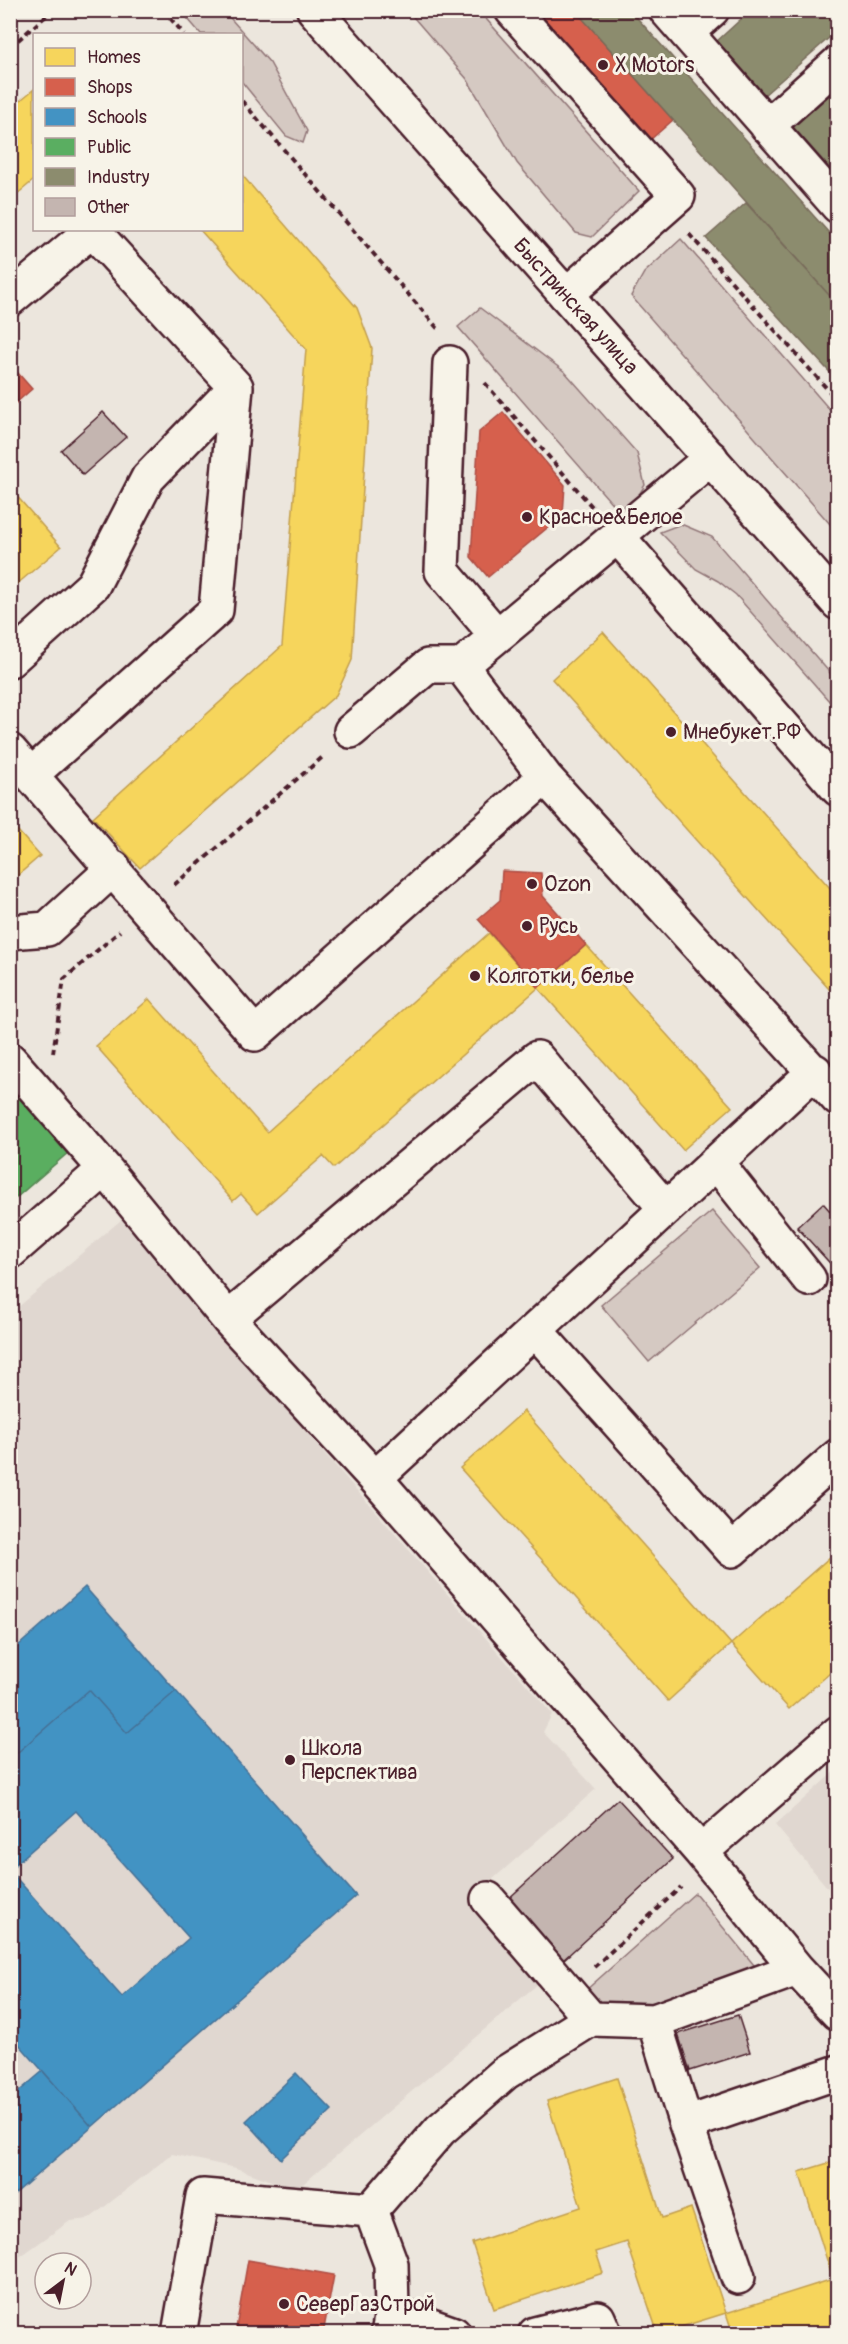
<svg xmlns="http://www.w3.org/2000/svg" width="848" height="2344" font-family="Pangolin,sans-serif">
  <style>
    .built { fill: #e0d7d0 }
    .green { fill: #d5c9c2; stroke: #907476; stroke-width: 1.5 }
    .homes { fill: #f6d55c; stroke: #c29e4d; stroke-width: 1.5 }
    .shops { fill: #d6604d; stroke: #ac4c43; stroke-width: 1.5 }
    .schools { fill: #4393c3; stroke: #457095; stroke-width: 1.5 }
    .public { fill: #5aae61; stroke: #558351; stroke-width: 1.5 }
    .industry { fill: #8c8c6e; stroke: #786b5a; stroke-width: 1.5 }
    .building { fill: #c4b5b0; stroke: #4a1f2b; stroke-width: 1.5 }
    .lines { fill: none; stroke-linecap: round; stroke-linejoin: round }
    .minor-casing { stroke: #4a1f2b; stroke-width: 38 }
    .major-casing { stroke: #4a1f2b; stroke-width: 38 }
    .path { stroke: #4a1f2b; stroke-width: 4; stroke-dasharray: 6 4.5; stroke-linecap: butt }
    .minor { stroke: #f7f3e8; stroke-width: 33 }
    .major { stroke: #f7f3e8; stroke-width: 33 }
    .poi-dot { fill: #4a1f2b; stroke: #f7f3e8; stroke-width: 2 }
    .labels { text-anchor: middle; stroke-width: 6; stroke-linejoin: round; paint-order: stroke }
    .poi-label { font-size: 21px; fill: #4a1f2b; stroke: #f7f3e8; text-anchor: start }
    .street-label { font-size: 21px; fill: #4a1f2b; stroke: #f7f3e8 }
  </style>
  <rect width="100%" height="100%" fill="#ece6dd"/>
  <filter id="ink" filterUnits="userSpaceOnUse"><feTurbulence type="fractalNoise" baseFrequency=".0167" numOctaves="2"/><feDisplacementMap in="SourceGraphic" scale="12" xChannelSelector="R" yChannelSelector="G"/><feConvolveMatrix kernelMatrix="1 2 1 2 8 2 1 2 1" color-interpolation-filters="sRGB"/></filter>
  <g filter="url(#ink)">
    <path class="built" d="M121,1220l431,494 -9,18 53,57 -127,111 70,83 -243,207 -60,-22 -64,-14 -83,65 -19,2 -59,42 -1,-949z
      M837,1769v130l-62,-74z"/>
    <path class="green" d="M181,11h43l46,52 37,68 -4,12 -17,-7 -44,-54v-48h-41z
      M408,11h71l160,180 -47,46 -16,-4 -59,-70 -50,-84z
      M681,239l156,179v114l-206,-236 13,-23z
      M480,308l85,64 72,81 8,32 -11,18 -12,12 -164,-188z
      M681,524l31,13 125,144v29l-101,-115 -18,-14 -22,-12 -36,-37z
      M712,1211l48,57 -111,94 -48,-57z
      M695,1893l59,72 1,7 -7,7 -127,35 -27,-13 -9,-10z"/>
    <path class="homes" d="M34,89v91l-24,20v-91z
      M242,175l115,133 15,40 -20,312 -16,35 -196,173 -47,-51 189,-171 24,-297 -106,-119h42z
      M15,494l46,53 -51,43v-93z
      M603,632l235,265v102l-286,-320z
      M10,822l30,34 -30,26z
      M489,933l49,55 -204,180 -11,-12 -65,57 -17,-19 -8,7 -137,-155 53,-47 118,133z
      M586,945l146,162 -49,43 -145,-162z
      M524,1411l207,233 -63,57 -208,-233z
      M838,1550v116l-49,43 -58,-65z
      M617,2078l45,140 29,-10 35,105 -68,21 -31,-92 -31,10 7,21 -109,36 -22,-66 109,-36 -34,-106z
      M838,2160v174h-105l-7,-21 107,-34 -34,-107z"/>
    <path class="shops" d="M534,10h41l98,110 -23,20z
      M10,364l22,25 -22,19z
      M503,412l62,73 -2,30 -75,62 -17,-20 8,-125z
      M502,871l39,2 2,23 43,49 -48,43 -60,-69 22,-19z
      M248,2260l86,15 -11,59h-88z"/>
    <path class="schools" d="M85,1587l91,104 -49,42 -38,-43 -79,69v-106z
      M89,1690l38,43 49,-42 180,205 -264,231 -82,-93v-163l112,126 67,-59 -113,-127 -66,58v-110z
      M43,2071l49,56 -82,71v-99z
      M296,2073l36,37 -51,49 -35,-38z"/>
    <path class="public" d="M10,1085l59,67 -59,51z"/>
    <path class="industry" d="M575,10h55l208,233v62z
      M751,10h87v20l-75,66 -47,-54z
      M838,85v92l-46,-51z
      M746,203l92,102v76l-132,-143z"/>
    <path class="building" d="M103,412l23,25 -43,38 -22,-25z
      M823,1203l15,17v52l-41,-45z
      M618,1799l55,60 -111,102 -55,-61z
      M738,2015l12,37 -60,19 -12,-37z"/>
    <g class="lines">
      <g class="minor-casing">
        <path id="minor" d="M512,10l166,186 -112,99
          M666,10l172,196
          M686,33l26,-23
          M767,126l71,-63
          M10,299l82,-69
          M450,363l-8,208 55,65
          M711,458l-250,208 84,111 293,322
          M618,537l220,252
          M10,660l83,-75 55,-107 88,-91
          M351,731l77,-65h33
          M10,751l245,283 290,-257
          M32,774l184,-164 20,-223 -144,-157
          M10,932l37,-3 67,-61
          M10,1060l95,109 123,150 147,159 326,374 96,117 41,44
          M716,1162l93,117
          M10,1252l95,-83
          M228,1319l309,-261 129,151
          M535,1330l197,220 106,-94
          M375,1478l440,-407
          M701,1852l137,-119
          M488,1899l103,120
          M654,2021l32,103 52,153
          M686,2124l152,-52
          M392,2312l62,22
          M179,2334l24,-138 168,14
          M388,2334l4,-22 -1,-48 -20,-54 69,-80 65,-57 86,-54 63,2 143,-52
          M535,2334l63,-16 7,16"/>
      </g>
      <g class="major-casing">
        <path id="major" d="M314,10l524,593"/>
      </g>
      <path class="path" d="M163,10l21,24
        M10,47l43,-37
        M242,101l197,229
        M689,234l149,167
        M485,383l109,126
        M174,885l151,-130
        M53,1053l11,-74 56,-48
        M594,1967l87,-80"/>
      <use href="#minor" class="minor"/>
      <use href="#major" class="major"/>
    </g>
  </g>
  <g class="poi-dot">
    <circle cx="603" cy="65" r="6"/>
    <circle cx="527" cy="517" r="6"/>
    <circle cx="671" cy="732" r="6"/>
    <circle cx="532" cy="884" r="6"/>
    <circle cx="527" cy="926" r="6"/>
    <circle cx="475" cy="976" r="6"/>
    <circle cx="290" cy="1760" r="6"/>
    <circle cx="284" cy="2304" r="6"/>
  </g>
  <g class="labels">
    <g class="poi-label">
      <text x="615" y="72">X Motors</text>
      <text x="539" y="524">Красное&amp;Белое</text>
      <text x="683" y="739">Мнебукет.РФ</text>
      <text x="544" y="891">Ozon</text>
      <text x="539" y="933">Русь</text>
      <text x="487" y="983">Колготки, белье</text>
      <text x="302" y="1755">Школа<tspan x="302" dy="24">Перспектива</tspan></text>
      <text x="296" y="2311">СеверГазСтрой</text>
    </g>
    <g class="street-label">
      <text transform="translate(576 306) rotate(48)" y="7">Быстринская улица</text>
    </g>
  </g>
  <rect width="848" height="2344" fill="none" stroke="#f7f3e8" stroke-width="36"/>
  <rect x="18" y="18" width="812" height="2308" fill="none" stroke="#4a1f2b" stroke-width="2" filter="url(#ink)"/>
  <rect x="33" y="33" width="210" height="198" fill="#f7f3e8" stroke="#b29e9c" stroke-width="1.5"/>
  <rect x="45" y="48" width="30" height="18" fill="#f6d55c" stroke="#b29e9c" stroke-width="1.5"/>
  <text x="87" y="63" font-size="18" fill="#4a1f2b">Homes</text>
  <rect x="45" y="78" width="30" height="18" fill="#d6604d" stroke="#b29e9c" stroke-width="1.5"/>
  <text x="87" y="93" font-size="18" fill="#4a1f2b">Shops</text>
  <rect x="45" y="108" width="30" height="18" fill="#4393c3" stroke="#b29e9c" stroke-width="1.5"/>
  <text x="87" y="123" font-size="18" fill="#4a1f2b">Schools</text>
  <rect x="45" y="138" width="30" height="18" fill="#5aae61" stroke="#b29e9c" stroke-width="1.5"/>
  <text x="87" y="153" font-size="18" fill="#4a1f2b">Public</text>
  <rect x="45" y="168" width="30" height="18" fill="#8c8c6e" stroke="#b29e9c" stroke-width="1.5"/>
  <text x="87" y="183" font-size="18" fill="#4a1f2b">Industry</text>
  <rect x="45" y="198" width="30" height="18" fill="#c4b5b0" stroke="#b29e9c" stroke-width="1.5"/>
  <text x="87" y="213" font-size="18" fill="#4a1f2b">Other</text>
  <g transform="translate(63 2281) rotate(32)"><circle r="28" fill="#f7f3e8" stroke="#b29e9c" stroke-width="1.5"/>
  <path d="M0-4.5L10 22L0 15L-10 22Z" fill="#4a1f2b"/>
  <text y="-9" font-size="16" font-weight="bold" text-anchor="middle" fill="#4a1f2b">N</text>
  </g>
</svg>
